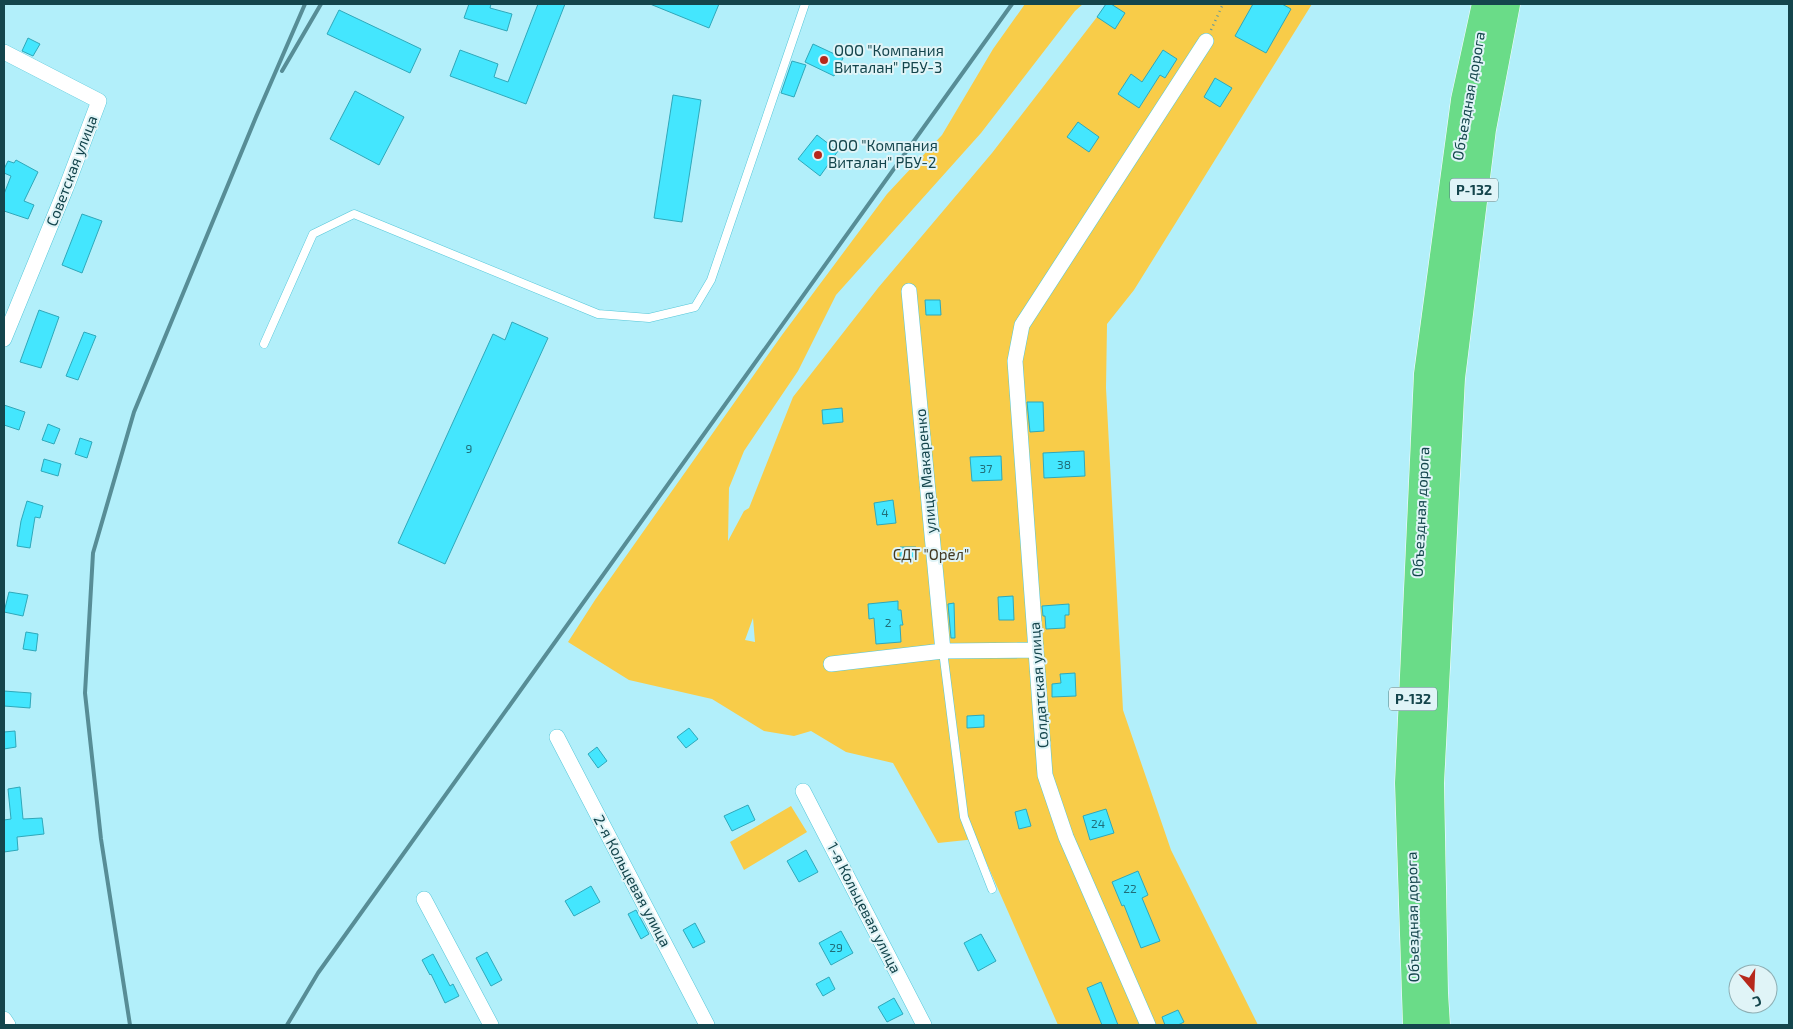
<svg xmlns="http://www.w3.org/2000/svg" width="1793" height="1029" font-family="'Exo 2',sans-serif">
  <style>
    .green { fill: #f8cc49; fill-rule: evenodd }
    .building { fill: #44e6fe; stroke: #2fa8ba }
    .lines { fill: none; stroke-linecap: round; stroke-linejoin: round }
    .lane-casing { stroke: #54c6d8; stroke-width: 9 }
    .street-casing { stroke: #54c6d8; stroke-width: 16 }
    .highway-casing { stroke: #fff; stroke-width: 29 }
    .path { stroke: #5f959e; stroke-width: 2.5; stroke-dasharray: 1 4; stroke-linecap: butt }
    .lane { stroke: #fff; stroke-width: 8 }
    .street { stroke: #fff; stroke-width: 15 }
    .highway { stroke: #6adc88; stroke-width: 28 }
    .rail { stroke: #578d96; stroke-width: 4 }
    .poi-dot { fill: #b6281b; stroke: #e0f4f7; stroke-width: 2 }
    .labels { text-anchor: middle; stroke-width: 4; stroke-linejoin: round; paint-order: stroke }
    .number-label { font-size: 12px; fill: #206d78 }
    .shield { fill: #e0f4f7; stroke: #517a7f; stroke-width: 1 }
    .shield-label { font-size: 14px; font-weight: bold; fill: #14454c }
    .poi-label { font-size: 15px; fill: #14454c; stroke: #e0f4f7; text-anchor: start }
    .street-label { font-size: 15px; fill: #14454c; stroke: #e0f4f7 }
    .park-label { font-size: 15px; fill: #423922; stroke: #e0f4f7 }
  </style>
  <rect width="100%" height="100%" fill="#b2effa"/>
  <path class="green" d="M1025,4h58l-8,7 -94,122 -145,162 -38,76 -54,80 -15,37 -1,53 16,-30 5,-3 44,-111 85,-109 114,-135 115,-149h205l-178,286 -27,34 -1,64 17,322 48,140 87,175h-200l-82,-186 -38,4 -45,-80 -47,-11 -35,-21 -17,5 -30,-5 -52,-32 -83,-19 -61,-38 27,-42 187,-265 105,-141 55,-59 51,-86zM753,618l2,24 -10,-2z
    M791,806l16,26 -63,38 -14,-28z"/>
  <path class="building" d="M469,4h22l-1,4 22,6 -5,17 -43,-13z
    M538,4h27l-39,100 -76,-28 10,-26 38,14 -4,13 14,5z
    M650,4h69l-10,24z
    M1106,4h5l14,9 -10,16 -18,-12z
    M1253,4h29l9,5 -25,44 -31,-17z
    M339,10l82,39 -11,24 -83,-39z
    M28,38l12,6 -7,12 -11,-5z
    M813,44l30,14 -9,18 -29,-14z
    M1163,50l14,9 -12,19 -5,-3 -21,33 -21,-14 13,-20 11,8z
    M792,61l14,4 -12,32 -13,-4z
    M1215,78l17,10 -12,19 -16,-10z
    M355,91l49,26 -25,48 -49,-26z
    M673,95l28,5 -19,122 -28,-4z
    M1078,122l21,15 -10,15 -22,-15z
    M817,135l21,16 -18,25 -22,-17z
    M16,160l22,12 -14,29 10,4 -6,14 -24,-8v-17l7,-18 -7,-3v-4l4,-8 6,2z
    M82,214l20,7 -20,52 -20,-8z
    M925,300h15l1,15h-15z
    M39,310l20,7 -18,51 -21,-6z
    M512,322l36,16 -103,226 -47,-21 95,-209 12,6z
    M84,332l12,4 -18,44 -12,-4z
    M1027,402h16l1,29 -14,1z
    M4,405l21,7 -6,18 -15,-5z
    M842,408l1,14 -20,2 -1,-14z
    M48,424l12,5 -6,15 -12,-4z
    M80,438l12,4 -5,16 -12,-4z
    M1084,451l1,25 -41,2 -1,-25z
    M1001,456l1,24 -30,1 -2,-24z
    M44,459l17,5 -3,12 -17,-5z
    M893,500l3,23 -19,2 -3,-22z
    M27,501l16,5 -3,12 -5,-1 -5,31 -13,-2 4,-25z
    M900,547h16v11l-16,1z
    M9,592l19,3 -5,21 -19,-4z
    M1013,596l1,24h-15l-1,-23z
    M898,601v9h3l1,10 1,5h-3l1,17 -25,2 -2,-26 -5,1 -1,-15z
    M954,603l1,35h-4l-3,-34z
    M1069,604v11h-4v13l-19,1 -1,-13h-2l-1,-10z
    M26,632l12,2 -2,17 -13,-2z
    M1075,673l1,23 -24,1v-13l9,-1 -1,-9z
    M4,691l27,2 -1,15 -26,-2z
    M984,715v12l-17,1v-12z
    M689,728l9,11 -12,9 -9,-11z
    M15,731l1,16 -12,2v-17z
    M597,747l10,14 -9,7 -10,-14z
    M20,787l3,32 19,-1 2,16 -27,3 1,13 -14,2v-32l7,-1 -3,-30z
    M748,805l7,15 -23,11 -8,-15z
    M1026,809l5,17 -12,3 -4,-17z
    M1106,809l8,24 -24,7 -7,-24z
    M806,850l12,22 -19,10 -12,-21z
    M1138,871l10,24 -6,3 18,43 -19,7 -17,-43 -2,1 -10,-24z
    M591,886l9,16 -26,14 -9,-15z
    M636,910l13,24 -8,5 -13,-25z
    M695,923l10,19 -12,6 -10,-18z
    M841,931l12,22 -22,12 -12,-22z
    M981,934l15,27 -18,10 -14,-28z
    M487,952l15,28 -11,6 -15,-28z
    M433,954l17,32 3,-2 6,12 -14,7 -14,-29 -1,1 -8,-15z
    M829,977l6,12 -12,7 -7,-12z
    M1101,982l17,43h-16l-15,-37z
    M894,998l9,16 -16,8 -9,-15z
    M1178,1010l6,12 -6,3h-13l-3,-8z"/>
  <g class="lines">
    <g class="lane-casing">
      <path id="lane" d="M264,344l49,-110 41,-20 244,100 51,4 46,-11 16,-27 94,-276
        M943,651l21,166 28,72"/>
    </g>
    <g class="street-casing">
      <path id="street" d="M4,52l95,49 -33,87 -62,151
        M909,291l34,360
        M831,664l112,-13 93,-1
        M557,737l150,288
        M803,791l121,234
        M424,899l67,126
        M4,1019l4,6
        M1148,1025l-82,-188 -21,-62 -30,-414 7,-36 184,-284"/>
    </g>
    <g class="highway-casing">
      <path id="highway" d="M1417,1025l-8,-242 19,-409 37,-274 21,-96
        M1436,1025l-2,-32 -4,-210 21,-405 31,-249 24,-125"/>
    </g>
    <path class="path" d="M1211,30l12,-26"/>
    <use href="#lane" class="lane"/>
    <use href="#street" class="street"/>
    <use href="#highway" class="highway"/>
    <path class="rail" d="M282,71l39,-67
      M130,1025l-29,-186 -16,-146 8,-140 41,-141 122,-295 49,-113
      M287,1025l31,-52 694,-969"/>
  </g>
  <g class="poi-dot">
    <circle cx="824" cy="60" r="5"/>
    <circle cx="818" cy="155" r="5"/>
  </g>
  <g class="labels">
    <g class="number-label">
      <text x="469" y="453">9</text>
      <text x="1064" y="469">38</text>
      <text x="986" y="473">37</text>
      <text x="885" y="517">4</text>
      <text x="888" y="627">2</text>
      <text x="1098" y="828">24</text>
      <text x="1130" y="893">22</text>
      <text x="836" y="952">29</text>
    </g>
    <g class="shield">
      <rect x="1450" y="178.5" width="48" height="23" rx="4"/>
      <rect x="1389" y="687.5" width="48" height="23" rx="4"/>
    </g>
    <g class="shield-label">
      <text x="1474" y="195">Р-132</text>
      <text x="1413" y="704">Р-132</text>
    </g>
    <g class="poi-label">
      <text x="834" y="56">ООО "Компания<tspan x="834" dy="17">Виталан" РБУ-3</tspan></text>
      <text x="828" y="151">ООО "Компания<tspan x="828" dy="17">Виталан" РБУ-2</tspan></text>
    </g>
    <g class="street-label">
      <text transform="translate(1469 96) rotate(-80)" y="5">Объездная дорога</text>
      <text transform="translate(72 171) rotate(-69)" y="5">Советская улица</text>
      <text transform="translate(926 471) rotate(-95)" y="5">улица Макаренко</text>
      <text transform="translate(1421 512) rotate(-87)" y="5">Объездная дорога</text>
      <text transform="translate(1039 685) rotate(-94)" y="5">Солдатская улица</text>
      <text transform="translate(632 881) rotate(62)" y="5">2-я Кольцевая улица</text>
      <text transform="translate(864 908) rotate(63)" y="5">1-я Кольцевая улица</text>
      <text transform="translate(1413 917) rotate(-91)" y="5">Объездная дорога</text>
    </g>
    <g class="park-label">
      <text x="931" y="560">СДТ "Орёл"</text>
    </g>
  </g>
  <rect width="1793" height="1029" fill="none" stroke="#14454c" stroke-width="10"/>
  <g transform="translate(1753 989) rotate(161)"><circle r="24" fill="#e0f4f7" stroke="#8eaeb3"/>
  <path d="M0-4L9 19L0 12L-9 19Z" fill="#b6281b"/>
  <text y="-8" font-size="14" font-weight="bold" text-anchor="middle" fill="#14454c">С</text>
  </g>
</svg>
